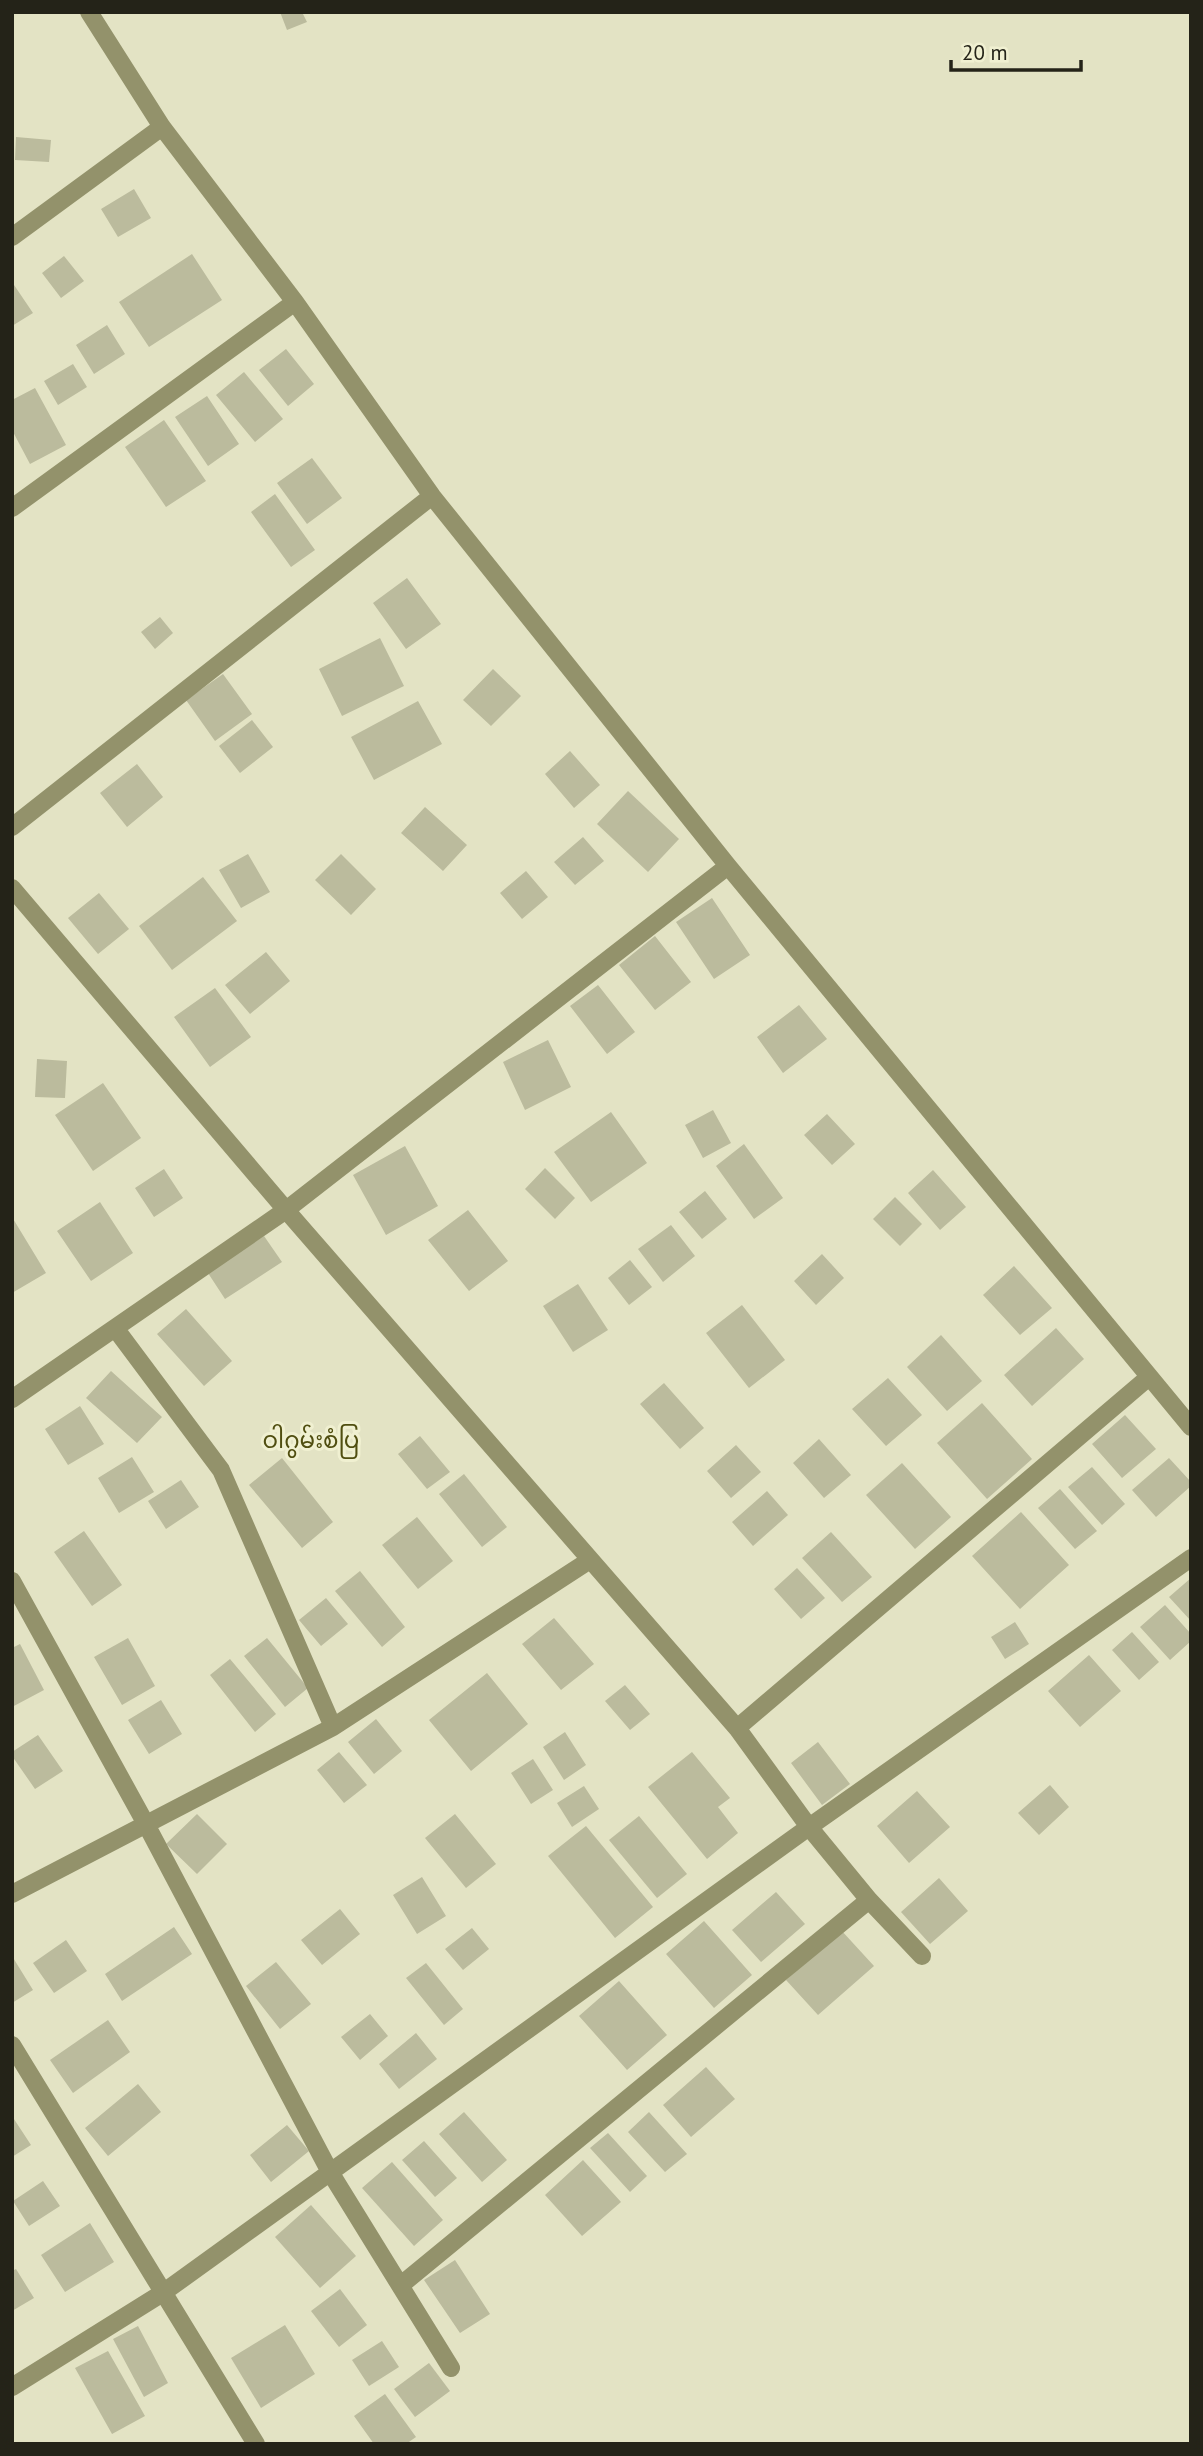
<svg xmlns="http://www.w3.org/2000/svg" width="1203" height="2456" font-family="'PT Sans','Noto Sans Myanmar',sans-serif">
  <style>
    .building { fill: #bbbb9d }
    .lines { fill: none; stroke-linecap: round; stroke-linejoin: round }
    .minor { stroke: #93926b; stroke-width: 18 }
    .labels { text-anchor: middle; stroke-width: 6; stroke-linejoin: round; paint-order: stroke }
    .quarter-label { font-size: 23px; fill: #504e10; stroke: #f0f0d1 }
  </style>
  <rect width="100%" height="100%" fill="#e3e3c4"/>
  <path class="building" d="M280,12h22l5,10 -20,8z
    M16,137l35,3 -2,22 -34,-2z
    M134,189l17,29 -33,19 -17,-28z
    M192,254l30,46 -73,47 -30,-45z
    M64,256l20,25 -23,17 -19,-25z
    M12,282l21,31 -21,13z
    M107,325l18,29 -31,20 -18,-29z
    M286,349l28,35 -26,22 -29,-36z
    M73,364l14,23 -29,18 -14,-24z
    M244,372l39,47 -28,23 -39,-47z
    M35,388l31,57 -36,19 -18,-34v-30z
    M207,396l32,48 -31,22 -33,-49z
    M164,420l42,61 -40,26 -41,-60z
    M312,458l30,40 -35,26 -30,-41z
    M275,494l40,56 -24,17 -40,-55z
    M407,578l34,46 -35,25 -33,-46z
    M160,617l13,16 -18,16 -14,-17z
    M380,638l24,48 -62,30 -23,-47z
    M493,669l28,27 -30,30 -28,-26z
    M223,674l29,40 -37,27 -29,-41z
    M418,701l24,43 -68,36 -23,-43z
    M252,720l21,27 -33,26 -21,-27z
    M570,751l30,34 -26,23 -29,-34z
    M137,764l26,33 -36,30 -27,-34z
    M628,791l51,48 -31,33 -51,-48z
    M425,807l42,38 -24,26 -42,-38z
    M583,837l21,24 -29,24 -21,-23z
    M248,854l22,38 -29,16 -22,-38z
    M341,854l35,35 -25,26 -36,-35z
    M526,871l22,26 -26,22 -22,-26z
    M203,877l34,44 -65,49 -33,-44z
    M99,893l30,36 -31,25 -30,-36z
    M712,898l38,57 -36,24 -38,-57z
    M655,936l36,46 -36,28 -36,-45z
    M266,952l24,29 -40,33 -25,-29z
    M598,985l37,47 -28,22 -37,-48z
    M215,988l36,49 -41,30 -36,-50z
    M799,1005l28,34 -44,34 -26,-36z
    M548,1040l23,47 -46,23 -22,-48z
    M37,1059l30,2 -2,37 -30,-1z
    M103,1083l38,55 -48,33 -38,-56z
    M713,1110l18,33 -28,15 -18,-33z
    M611,1112l36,51 -56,39 -37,-50z
    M827,1114l28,30 -23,21 -28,-30z
    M744,1144l39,54 -29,21 -38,-53z
    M405,1146l33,60 -52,29 -33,-60z
    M545,1168l30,30 -20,21 -30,-30z
    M164,1169l19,29 -29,19 -19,-29z
    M933,1170l33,37 -26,23 -32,-37z
    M705,1191l22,28 -25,20 -23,-27z
    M895,1197l27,27 -22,22 -27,-27z
    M100,1202l33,51 -42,28 -34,-50z
    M468,1210l40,51 -39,30 -41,-51z
    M12,1217l34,56 -34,20z
    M671,1225l24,31 -32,26 -25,-33z
    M264,1236l18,26 -57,37 -17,-26z
    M822,1254l22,24 -28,27 -22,-24z
    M630,1260l22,27 -23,18 -21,-27z
    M1014,1266l38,42 -32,27 -37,-40z
    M578,1284l30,46 -35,22 -30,-46z
    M742,1305l43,55 -36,28 -43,-55z
    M186,1309l46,52 -28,25 -47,-52z
    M1056,1328l28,31 -52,47 -28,-31z
    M941,1335l41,46 -35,30 -40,-44z
    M111,1371l51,46 -25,26 -51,-45z
    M888,1378l34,37 -36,31 -34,-37z
    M664,1383l40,45 -24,21 -40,-45z
    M982,1403l50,56 -45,40 -50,-56z
    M80,1406l24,38 -36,21 -23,-36z
    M1125,1415l31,34 -34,29 -30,-34z
    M420,1436l30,36 -23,17 -29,-35z
    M819,1439l32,36 -27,23 -31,-35z
    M736,1445l25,27 -30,26 -24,-27z
    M132,1457l22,35 -35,21 -21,-35z
    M282,1458l51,64 -31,26 -53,-63z
    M1169,1458l22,24v4l-35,31 -24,-27z
    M902,1463l49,54 -36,32 -49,-54z
    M1092,1467l33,37 -23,21 -34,-38z
    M464,1474l43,53 -25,20 -43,-53z
    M181,1480l18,27 -33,22 -18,-28z
    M1060,1489l37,42 -22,18 -37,-41z
    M767,1491l21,24 -35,31 -21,-24z
    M1021,1512l48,53 -49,44 -48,-53z
    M417,1517l36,44 -35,28 -36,-44z
    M84,1531l38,54 -30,21 -38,-54z
    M831,1532l41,45 -30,25 -40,-44z
    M797,1568l28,30 -24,21 -27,-30z
    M360,1571l45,56 -23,20 -47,-56z
    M1191,1578v43l-22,-24z
    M326,1598l22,26 -27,22 -22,-26z
    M1165,1605l26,29v7l-21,19 -30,-33z
    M554,1618l40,46 -33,26 -39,-46z
    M1015,1622l14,22 -24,15 -14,-22z
    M1132,1632l27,30 -20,18 -27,-30z
    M128,1638l27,48 -33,19 -28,-48z
    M267,1638l41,50 -23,19 -41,-51z
    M20,1644l24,46 -32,17v-59z
    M1089,1655l32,36 -41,36 -32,-36z
    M230,1659l46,55 -21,18 -45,-57z
    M487,1673l41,51 -57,47 -42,-51z
    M625,1685l25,29 -20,16 -25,-29z
    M161,1700l21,34 -33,20 -21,-34z
    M376,1719l26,32 -28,23 -26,-32z
    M565,1732l21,33 -22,15 -21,-33z
    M38,1735l25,36 -28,18 -23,-33v-4z
    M818,1742l32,42 -28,21 -31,-42z
    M339,1752l28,33 -23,18 -27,-33z
    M692,1752l38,46 -12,9 20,26 -31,26 -59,-72z
    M533,1759l20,31 -22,14 -20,-31z
    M1050,1785l19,22 -30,28 -21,-22z
    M584,1786l15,23 -27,18 -15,-24z
    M917,1791l33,36 -41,36 -32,-37z
    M197,1814l30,30 -30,30 -31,-30z
    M455,1814l41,50 -30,24 -41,-50z
    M639,1816l48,58 -30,24 -48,-58z
    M586,1826l67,81 -38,31 -67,-82z
    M422,1877l24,39 -29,18 -24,-39z
    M939,1878l29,33 -38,33 -29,-32z
    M776,1892l29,32 -44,38 -29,-32z
    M340,1909l20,25 -38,31 -21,-25z
    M704,1921l48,54 -38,33 -48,-54z
    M174,1927l18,27 -70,47 -17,-27z
    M472,1928l17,21 -26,21 -18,-21z
    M841,1930l33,36 -56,49 -32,-35z
    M66,1940l21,31 -33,22 -21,-30z
    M12,1956l21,34 -21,13z
    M276,1962l35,42 -31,25 -34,-43z
    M426,1963l37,46 -19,16 -38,-47z
    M619,1981l48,54 -40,35 -48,-54z
    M370,2014l18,22 -28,24 -19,-23z
    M108,2020l22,32 -57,41 -23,-33z
    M416,2033l21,26 -38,30 -20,-25z
    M706,2067l29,32 -44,38 -28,-32z
    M138,2084l23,28 -53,44 -23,-28z
    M464,2112l43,48 -25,22 -43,-48z
    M649,2112l38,42 -22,18 -37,-40z
    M12,2116l19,29 -19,12z
    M287,2125l22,26 -38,31 -21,-27z
    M608,2133l39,43 -17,16 -40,-44z
    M424,2141l33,37 -22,19 -33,-37z
    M583,2160l38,42 -39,34 -37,-41z
    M392,2162l51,58 -29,26 -52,-58z
    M43,2181l17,25 -31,20 -16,-25z
    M311,2205l45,51 -36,32 -45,-51z
    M90,2223l24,39 -49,30 -24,-37z
    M455,2260l35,54 -30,19 -36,-53z
    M16,2269l18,29 -22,13v-40z
    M340,2289l27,36 -28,22 -28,-36z
    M285,2325l30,49 -54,34 -30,-50z
    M138,2326l30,57 -24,14 -31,-58z
    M382,2341l17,26 -30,19 -17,-26z
    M108,2351l37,65 -33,18 -37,-66z
    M429,2363l21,28 -35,26 -21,-28z
    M385,2394l31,43 -10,7h-32l-20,-28z"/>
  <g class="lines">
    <path class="minor" d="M89,12l73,115 133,175 137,194 296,370 463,561
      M12,237l150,-110
      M12,508l283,-206
      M12,827l420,-331
      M12,888l274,322 451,518 72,99 60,73 53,56
      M115,1328l106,142 112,257
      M12,1399l274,-189 442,-344
      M12,1581l135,245 183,346 121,196
      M737,1728l412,-351
      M12,1894l321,-167 257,-167
      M12,2045l244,399
      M401,2285l468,-385
      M12,2387l152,-95 645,-465 382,-269"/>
  </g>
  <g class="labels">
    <g class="quarter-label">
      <text x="311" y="1448">ဝါဂွမ်းစံပြ</text>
    </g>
  </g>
  <rect width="1203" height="2456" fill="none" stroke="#242318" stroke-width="28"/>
  <path d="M951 60v10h130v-10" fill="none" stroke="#242318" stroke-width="3.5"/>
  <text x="962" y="60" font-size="21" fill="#242318" stroke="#f0f0d1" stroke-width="5" paint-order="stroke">20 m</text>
</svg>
